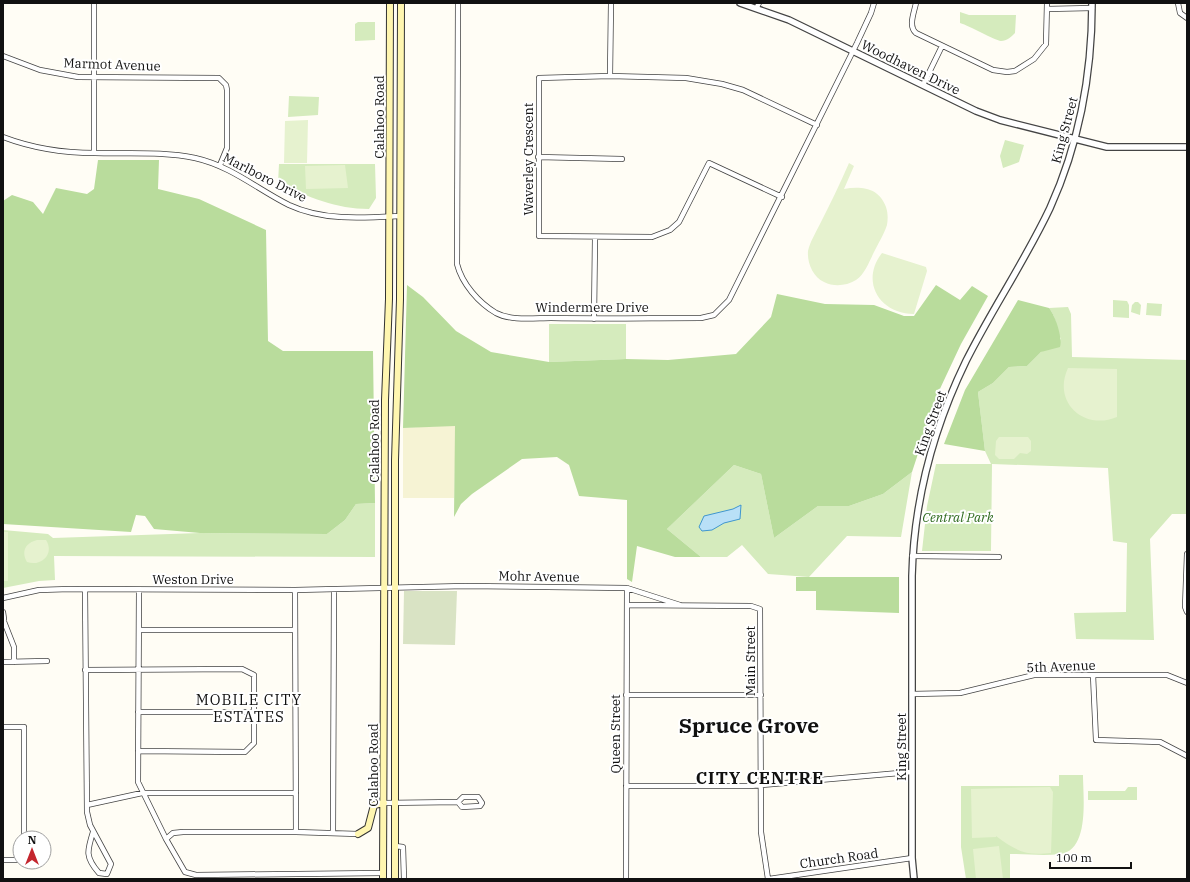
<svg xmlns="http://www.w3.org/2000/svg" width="1190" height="882" font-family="'IBM Plex Serif',serif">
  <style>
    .farmland { fill: #f6f3d4 }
    .green { fill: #d5ebbd }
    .forest { fill: #b9dc9c }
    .cemetery { fill: #d9e3c4 }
    .pitch { fill: #e6f2cf }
    .water { fill: #b9e0f7; stroke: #3f96cf }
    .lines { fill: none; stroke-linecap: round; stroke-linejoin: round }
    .minor-casing { stroke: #444; stroke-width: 6 }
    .tertiary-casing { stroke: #444; stroke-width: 8 }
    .secondary-casing { stroke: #333; stroke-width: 8 }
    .minor { stroke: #fff; stroke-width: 4.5 }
    .tertiary { stroke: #fff; stroke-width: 5.5 }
    .secondary { stroke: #fff6b0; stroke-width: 6 }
    .labels { text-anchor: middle; stroke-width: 4; stroke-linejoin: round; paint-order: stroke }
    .street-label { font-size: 13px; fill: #111; stroke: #fff }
    .park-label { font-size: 13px; font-style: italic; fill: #2f6b1f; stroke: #fff }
    .quarter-label { font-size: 15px; letter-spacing: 1px; fill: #111; stroke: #fff }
    .district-label { font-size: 17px; font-weight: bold; letter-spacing: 1px; fill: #111; stroke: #fff }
    .town-label { font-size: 21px; font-weight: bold; fill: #111; stroke: #fff }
  </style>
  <rect width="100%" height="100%" fill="#fffdf5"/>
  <path class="farmland" d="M456,425l-2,73h-51v-70z"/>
  <path class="green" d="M960,12l9,3h47l-1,18c-4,4 -8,8 -14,8 -7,-1 -31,-15 -41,-18z
    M358,22h17v18l-20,1v-17z
    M289,96l30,1 -1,18 -30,2z
    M1005,140l19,5 -5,17 -16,6 -3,-12z
    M279,164h96l1,34 -7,11c-33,0 -60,-12 -91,-26z
    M1113,300l14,1 2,4v13l-16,-1z
    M1135,302h3l3,3 -1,10 -9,-3 1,-7z
    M1147,303l15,1 -1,12 -15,-1z
    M1068,307l3,7 1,43 115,3v154h-15l-22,25 4,101 -78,-1 -2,-26 52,-1 1,-69 -14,-2 -5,-73 -116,-4 -1,87h-69l5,-45 9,-42h55l-6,-13 -7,-59 15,-9 16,-16 18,-1 14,-14 20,-13c-6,-11 -3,-19 -12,-31z
    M549,324h77v35l-77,3z
    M734,465l27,9 13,64 44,-32h31l34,-12 29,-22 -11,65 -54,-1 -38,41 -41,-3 -26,-29 -15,12h-26l-34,-28z
    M375,503v54l-321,-1 1,24 -16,1 -36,7v-58l45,4 5,4 147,-5 127,1 18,-14 11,-16z
    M1059,775h24c0,21 7,76 -23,79 -16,2 -33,0 -50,0v25h-44l-5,-32v-61h98z
    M1128,787h9v13h-49v-9h37z"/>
  <path class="forest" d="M98,160h61l-1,29 41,10 67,31 2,111 15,10h90l2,152 -19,1 -11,16 -18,14 -127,-1 -46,-4 -9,-13 -9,-1 -5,17 -128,-8v-323l9,-6 21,7 10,12 13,-26 31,6 7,-5z
    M407,285l16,12 33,34 35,21 58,10 77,-3 42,1 68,-6 35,-37 6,-23 48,10 49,1 30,11h10l22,-31 24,15 12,-14 16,10 -27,48 -23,49 -26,79 -29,22 -34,12h-31l-44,32 -13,-64 -27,-9 -67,64 34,28h-26l-38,-11 -5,36 -5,-3v-79l-48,-4 -10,-31 -12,-8 -35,2 -50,35 -11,10 -7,13 1,-91 -52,2z
    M1018,300l31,8c6,7 14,30 11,39l-19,5 -14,14 -18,1 -16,16 -15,9 7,59 -41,-7 21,-54z
    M796,577h103v36l-83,-3v-19h-20z"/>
  <path class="cemetery" d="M404,591h53l-2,54 -52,-1z"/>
  <path class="pitch" d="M308,120l-1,43h-23l1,-42z
    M849,163l5,3 -10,23c18,-3 35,-1 42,18 2,6 2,12 1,18 -3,9 -9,19 -13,27 -5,10 -9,22 -18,28 -10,6 -22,7 -32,2 -11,-5 -17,-19 -16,-31 2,-9 8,-19 12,-27 10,-20 20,-40 29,-61z
    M345,165l3,23 -42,1 -1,-23z
    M882,253l44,14 1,4 -13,43c-35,0 -54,-33 -32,-61z
    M1068,368l49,1v48c-33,14 -65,-15 -49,-49z
    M999,437h29l3,4v10l-4,3 -7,-1 -6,6h-15l-4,-4 1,-14z
    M3,532h5v49h-5z
    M37,540h9c9,14 -5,27 -19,22 -6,-10 -2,-19 10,-22z
    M1050,787l3,5 -2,61c-25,3 -35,-2 -55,-17v1l-24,1 -1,-49z
    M999,846l4,33h-27l-3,-30z"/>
  <path class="water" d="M741,505l-1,14 -16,4 -12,7 -10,1 -3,-4 5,-11 29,-7z"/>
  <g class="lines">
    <g class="minor-casing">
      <path id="minor" d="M458,3l-1,261c5,20 22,39 39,49 15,8 38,5 55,5 50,1 100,0 150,0l13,-3 15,-15 128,-257 14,-30 3,-10
        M916,3c-2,10 -8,23 0,30l77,37 14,2 8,-1 19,-12 12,-15 1,-41
        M1178,3l2,10 7,5
        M757,7l2,-4
        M1047,9l45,-1
        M3,56l37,14 38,7 141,1 7,7 1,5v58l-7,17
        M610,76l1,-73
        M923,85l19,-39
        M3,137c29,11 61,16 92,16 33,1 68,-2 100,5 36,8 62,31 94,47 34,16 74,13 111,11
        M94,153v-150
        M538,157l84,2
        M782,197l-73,-34 -30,59 -9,8 -18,7 -113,-1v-158l71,-2 76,2 36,6 21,6 74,35
        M594,319l1,-81
        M1187,554l-2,53 2,5
        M912,556l87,1
        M85,590l2,222 3,13 21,39 -4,10 -8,-1c-14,-16 -12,-22 -6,-41
        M139,590l-1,192 28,57 19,33 11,3 187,-2
        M295,590l1,242
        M3,598l36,-8 31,-1 225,1 170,-4 162,2 53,17
        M627,605l124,1 9,3 1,223 7,47
        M3,612l1,7
        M3,619l11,28v15
        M139,630h156
        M3,662l44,-1
        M85,670l157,-1 12,6v68l-9,9 -107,-1
        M1093,675l3,65 64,2 27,14
        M912,694l48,-1 74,-18h133l20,8
        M626,695h135
        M138,712h115
        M3,727h21v111
        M626,786h124l161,-14
        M384,803l74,-1 5,-5h15l4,6 -2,3 -18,1 -4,-5
        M87,805l55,-12h154
        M333,833l1,-243
        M166,839l7,-6 10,-1h113l62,2
        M395,846l8,1 1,32
        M3,860h17
        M626,879l1,-291
        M769,879l143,-21"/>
    </g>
    <g class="tertiary-casing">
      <path id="tertiary" d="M740,3l49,17 187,91 24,9 107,27h80
        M914,879l-2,-21v-282c2,-76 21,-147 54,-215 26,-52 59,-100 84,-153 29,-64 42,-134 42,-205"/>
    </g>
    <g class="secondary-casing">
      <path id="secondary" d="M358,834l10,-6 6,-23 10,-2
        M383,879l2,-479 4,-101 1,-296
        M395,879v-419l5,-161 1,-296"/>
    </g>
    <use href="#minor" class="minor"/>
    <use href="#tertiary" class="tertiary"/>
    <use href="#secondary" class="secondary"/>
  </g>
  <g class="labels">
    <g class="street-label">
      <text transform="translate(112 64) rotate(2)" y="5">Marmot Avenue</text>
      <text transform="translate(911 67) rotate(26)" y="5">Woodhaven Drive</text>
      <text transform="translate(379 117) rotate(-90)" y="5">Calahoo Road</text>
      <text transform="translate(1064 130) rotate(-75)" y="5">King Street</text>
      <text transform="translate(528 159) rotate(-90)" y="5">Waverley Crescent</text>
      <text transform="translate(265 177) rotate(27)" y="5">Marlboro Drive</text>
      <text x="592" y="312">Windermere Drive</text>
      <text transform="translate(930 423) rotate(-70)" y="5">King Street</text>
      <text transform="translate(374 441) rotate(-90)" y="5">Calahoo Road</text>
      <text transform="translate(539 576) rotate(1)" y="5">Mohr Avenue</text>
      <text x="193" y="584">Weston Drive</text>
      <text transform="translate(750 661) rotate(-90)" y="5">Main Street</text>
      <text transform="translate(1061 666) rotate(-2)" y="5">5th Avenue</text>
      <text transform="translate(615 734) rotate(-90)" y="5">Queen Street</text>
      <text transform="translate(901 747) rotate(-90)" y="5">King Street</text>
      <text transform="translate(373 765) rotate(-90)" y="5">Calahoo Road</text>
      <text transform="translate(839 858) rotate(-8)" y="5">Church Road</text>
    </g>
    <g class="park-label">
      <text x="958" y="522">Central Park</text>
    </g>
    <g class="quarter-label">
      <text x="249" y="705">MOBILE CITY<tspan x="249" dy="17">ESTATES</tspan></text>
    </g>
    <g class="district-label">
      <text x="760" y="784">CITY CENTRE</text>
    </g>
    <g class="town-label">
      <text x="749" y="733">Spruce Grove</text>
    </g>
  </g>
  <rect width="1190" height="882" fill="none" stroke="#111111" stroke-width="8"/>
  <g transform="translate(32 850)"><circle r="19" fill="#ffffff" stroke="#a0a0a0"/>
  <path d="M0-3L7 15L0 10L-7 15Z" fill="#c4262e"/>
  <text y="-6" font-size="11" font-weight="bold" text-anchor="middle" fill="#111111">N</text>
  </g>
  <path d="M1050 862v6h81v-6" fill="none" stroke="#111111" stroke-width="2"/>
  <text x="1056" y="862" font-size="12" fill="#111111" stroke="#ffffff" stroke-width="3" paint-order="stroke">100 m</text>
</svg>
